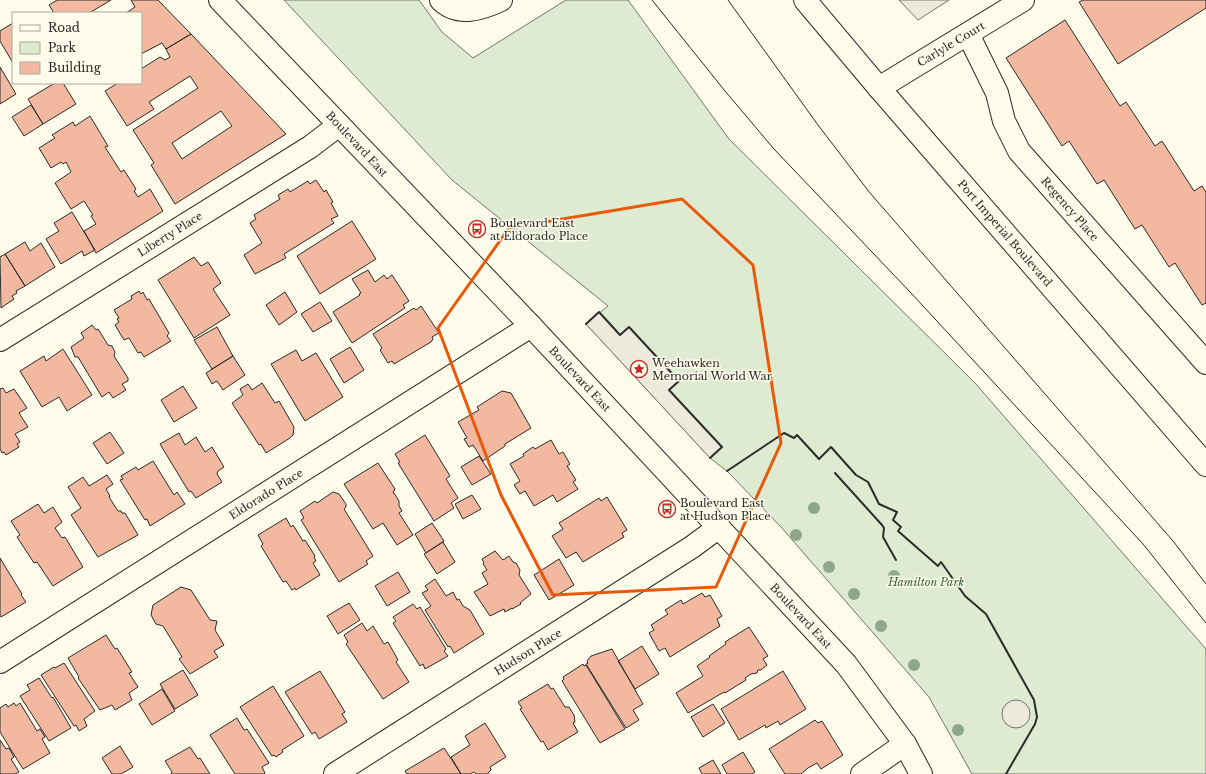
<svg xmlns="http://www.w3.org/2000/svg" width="1206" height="774" font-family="'Libre Baskerville',serif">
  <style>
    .green { fill: #deebd1; stroke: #74746e }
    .parking { fill: #eceadb; stroke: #74746e }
    .building { fill: #f2b8a0; stroke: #2b2b2b; fill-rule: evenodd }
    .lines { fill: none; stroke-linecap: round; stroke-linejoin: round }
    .minor-casing { stroke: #2b2b2b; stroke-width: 24 }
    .tertiary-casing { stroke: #2b2b2b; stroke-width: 24 }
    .primary-casing { stroke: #2b2b2b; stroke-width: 24 }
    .minor { stroke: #fdfbea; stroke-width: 22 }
    .tertiary { stroke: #fdfbea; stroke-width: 22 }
    .primary { stroke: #fdfbea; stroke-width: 22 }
    .tram { stroke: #2b2b2b; stroke-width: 1 }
    .wall { stroke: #2b2b2b; stroke-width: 2 }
    .tree { fill: #8ea78a }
    .marked { fill: none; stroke: #e8590c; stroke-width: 3; stroke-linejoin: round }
    .labels { text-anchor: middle; stroke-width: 3; stroke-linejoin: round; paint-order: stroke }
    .street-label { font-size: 11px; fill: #2b2b2b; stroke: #fdfbea }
    .poi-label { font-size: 11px; fill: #2b2b2b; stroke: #fdfbea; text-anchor: start }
    .park-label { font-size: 11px; font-style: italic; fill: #34623c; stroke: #fdfbea }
  </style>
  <rect width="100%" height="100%" fill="#fdfbea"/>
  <path class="green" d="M284,0h135l23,32 31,26 93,-58h62l101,139 246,244 231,266v125h-234l-43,-77 -148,-170 -54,-56 -17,-13 -124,-134 22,-18 -156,-126z"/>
  <path class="parking" d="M899,0h50l-31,20z
    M599,312l21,23 9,-8 50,54 -10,9 53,57 -12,11 -124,-134z
    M1002 714a14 14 0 1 1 28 0a14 14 0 1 1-28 0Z"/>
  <path class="building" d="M57,0h54l-20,12v1h-37l-5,-8z
    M131,0h27l33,34 -25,15 -4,-6 -21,11v-41h-15l9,-6z
    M1083,0h123v8l-88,56 -39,-62z
    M1065,20l55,86 6,-4 29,44 7,-5 32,50 8,-5 4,6v111l-4,2 -27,-42 -6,4 -27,-42 -7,4 -31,-49 -7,4 -28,-43 -7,5 -56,-88z
    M13,23v40l-13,-22v-10z
    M191,34l95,100 -111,70 -24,-39 3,-2 -21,-33 65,-42 -8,-12 -41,26 5,7 -27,17 -22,-35 13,-8h23v-14l19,-12 5,3 5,-3 -4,-8zM221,111l11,15 -50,33 -10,-16z
    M0,67l16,27 -16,10z
    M55,83h8l13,21 -33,20 -15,-25z
    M31,105l12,19 -19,12 -12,-19z
    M90,116l18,30 -3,1 16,25 3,-2 12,19 -2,2 4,6 12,-8 13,22 -67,42 -12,-22 12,-7 -5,-8 2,-1 -9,-14 -13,8 -16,-26 16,-11 -5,-10 -3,2 -2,-2 -10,6 -12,-20 16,-10 -3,-3 21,-13 2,4z
    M316,180l8,12 2,-2 7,12 -2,1 7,13 -7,3 3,4 -50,31 2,4 -31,16 -11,-19 18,-12 -12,-20 6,-4 -2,-4 26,-16 -2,-4 10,-6 2,3 18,-11 2,3z
    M72,212l23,38 -11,6 -2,-5 -21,13 -15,-25 13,-8 -5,-8z
    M352,221l24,38 -56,35 -23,-38z
    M25,242l5,9 11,-8 14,24 -30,19 -20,-32z
    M5,254l20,32 -9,5 1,2 -5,3 2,3 -13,9 -1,-51z
    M194,257l7,9 7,-4 13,21 -8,6 17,26 -36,23 -36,-58z
    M368,270l7,12 9,-7 3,4 5,-4 17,26 -6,4 2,3 -53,35 -19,-31 27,-17 -1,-1 2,-1 -9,-14z
    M139,291l2,3 2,-2 4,8 2,-1 20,34 -2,3 4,5 -27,16 -3,-5 -3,1 -9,-15 -5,2 -9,-15 4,-3 -2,-3 2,-1 -5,-8 18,-11 -1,-3z
    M285,292l12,20 -18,13 -13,-20z
    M320,302l12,19 -19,11 -12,-18z
    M421,306l18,27 -7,4 1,2 -2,3 -37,22 -2,-3 -4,2 -8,-13 2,-2 -9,-14 41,-26 2,2z
    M92,325l4,5 2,-1 10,16 4,1 3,6 -1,4 14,22v3l-6,3 4,6 -13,8 -4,-6 -7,5 -24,-40h-3l-4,-10 13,-9 -3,-5z
    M217,327l16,29 -21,13 -18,-29z
    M350,347l14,23 -20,13 -14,-24z
    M63,349l29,46 -25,16 -8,-14 -17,10 -22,-36 24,-15 2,5z
    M296,350l6,11 14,-8 27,44 -38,24 -34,-57z
    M233,356l12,19 -22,15 -6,-9 -5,3 -6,-11z
    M262,383l13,20 4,-2 15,26 -1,8 -3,3 -24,15 -5,-9 -2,1 -27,-42 11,-8 -3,-6 8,-5 4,6z
    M183,386l14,22 -23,14 -13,-22z
    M3,388l3,5 8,-4 13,19 -8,5 9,14 -13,7 5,8 -3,2 2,3 -13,8 -2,-3 -2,1 -2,-4v-60z
    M502,391l9,2 20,35 -26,16v2l-22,15 -10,-16 -4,2 -5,-8 3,-1 -9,-16 21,-12 -2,-3z
    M110,432l14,21 -17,11 -14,-21z
    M179,433l6,12 11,-8 9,15 7,-5 12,20 -6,4 -1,3 5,8 -26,16 -5,-7 -2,1 -29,-48z
    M425,435l25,41 -4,3 12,19 -7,5 3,5 -20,13 -36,-58 2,-1 -5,-8z
    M551,440l8,14 4,-2 7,12 -3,2 9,14 -3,2 5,7 -21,13 -4,-7 -19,11 -9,-15 -5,3 -6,-9 6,-4 -10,-17 14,-8 -1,-2 10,-7 2,2z
    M479,456l12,18 -19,11 -11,-18z
    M153,461l21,34 3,-3 8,12 -35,22 -3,-7 -2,1 -25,-40 3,-1 -2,-3 15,-9 2,3z
    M378,463l17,26 -2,4h1l5,8v5l3,5 -3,2 14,22 -16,10 -14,-22 -10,6 -29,-45z
    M107,475l6,9 -7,5 4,7 -1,1 9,14h3l1,2h3l13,22 -40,22 -27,-42 10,-7 -13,-21 15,-10 6,9z
    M333,492l6,2 7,10v3l-2,2 29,47 -7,5 2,3 -29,18 -38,-62 3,-2 -4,-7 15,-10 2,2z
    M472,495l9,14 -18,10 -8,-15z
    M607,497l20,33 -5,3 2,4 -41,25 -7,-10 -10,6 -14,-22 11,-7 -4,-6 40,-25 2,3z
    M38,504l6,9 9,-6 9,15 -7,6 7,10 3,-1 18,30 -30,19 -16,-24 -3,1 -17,-26 3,-2 -9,-14z
    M286,518l5,9 2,-2 10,16 2,-1 10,16 -1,1 2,4 -3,2 7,12 -24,15 -1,-2 -3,2 -6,-9 -3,1 -22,-36 2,-2 -5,-9z
    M432,523l12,18 -18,12 -11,-19z
    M443,542l12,20 -18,12 -13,-20z
    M495,551l8,9 6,-4 4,6 3,1 4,7 -1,5 12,19 -11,9 1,1 -9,5v-1l-7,4 -1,-3 -14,7 -16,-24 14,-8 -6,-11 5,-3 -4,-6 1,-1 -2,-4z
    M0,558l22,36 -1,1 5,7 -25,15 -1,-2z
    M559,559l15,26 -25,15 -15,-25z
    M398,572l12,20 -23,14 -12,-20z
    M435,579l11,17 7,-4 4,8 2,-1 4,7 7,4 14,24 -30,19 -4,-7 -2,1 -23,-37 6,-4 -9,-13 6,-3 -3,-4z
    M181,587l10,3 19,30 7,1 -2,9 9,15 -10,6 4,6 -28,17 -11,-15 3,-2 -19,-31 -7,-2 -5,-9 2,-10z
    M702,593l3,4 5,-2 12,21 -5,3 3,7 -50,31 -5,-9 -6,3 -10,-18 5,-3 -3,-5 17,-11 -3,-4 16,-10 2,4z
    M349,603l11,17 -22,14 -11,-18z
    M413,604l4,5 3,-2 26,42 -2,2 4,5 -23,13 -2,-5 -3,2 -27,-43 3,-2 -3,-4z
    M362,623l5,8 6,-5 11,18 4,-2 10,18 -2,2 13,20 -26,17 -37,-55 2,-2 -4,-7z
    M749,627l19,29 -5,3 4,6 -6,5h-3l-1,3 -6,1 -6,4 1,2 -21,13 -1,-1 -36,21 -12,-20 27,-17 -6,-10 13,-9 -1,-1 17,-12 -1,-2z
    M106,635l9,14 2,-1 15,24 -3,1 9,14 -9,6 3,7 -17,10 -3,-5 -12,5 -22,-32 1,-1 -11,-19z
    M642,646l17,28 -24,15 -17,-28z
    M612,649l31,55 -10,6 6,10 -13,8 -40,-64 2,-1 -1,-2 4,-5z
    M64,663l31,48 -11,8 3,7 -8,5 -3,-6 -2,1 -33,-51 13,-8 1,1z
    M583,664l1,2 2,-1 39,64 -25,14 -38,-62 2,-2 -1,-2z
    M183,670l15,25 -23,14 -15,-25z
    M320,671l25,41 -3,2 5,8 -28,17 -4,-7 -3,2 -27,-42z
    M783,671l23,38 -26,16 -2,-4 -12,7 -1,-3 -26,15 -18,-31z
    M39,678l13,20 1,-1 18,31 -22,13 -29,-45 10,-6 -3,-5z
    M548,684l3,5 2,-1 12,19h4l5,8 1,7 -2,1 5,9 -30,18 -5,-9 -2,1 -21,-33 2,-1 -4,-6z
    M273,686l31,50 -22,14 1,2 -7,5 -2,-2 -2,1 -32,-49z
    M162,689l13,22 -23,14 -13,-21z
    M14,703l2,3 4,-3 17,28 3,-2 5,8 -3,2 8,14 -27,16 -23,-37v-24l6,-4 2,3z
    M713,704l12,19 -22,14 -12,-20z
    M237,718l7,12 3,-1 22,34 -7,4 3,6 -1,1h-29l-25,-39z
    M815,720l3,3 4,-2 21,34 -22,14 -4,-6 -9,5 -7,6h-16l-16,-25z
    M485,723l21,34 -16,10 1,3 -3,3v1h-12l-2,-2 -4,2h-9l-10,-17 19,-12 -5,-9z
    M0,740l6,9 3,-1 5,9 -3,2 8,13 -4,2h-15z
    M120,746l13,21 -12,7h-9l-10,-16z
    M190,747l8,12 2,-1 10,16h-39l1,-2 -7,-11z
    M444,748l17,26h-54l-2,-3z
    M743,752l12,20 -3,2h-25l-5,-9z
    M713,760l8,14h-19l-3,-6z"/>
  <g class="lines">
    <g class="minor-casing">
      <path id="minor" d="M968,34l29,59 7,28 15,30 187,212
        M0,340l310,-193 29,-22
        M0,662l531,-336
        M335,774l357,-227 27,-20
        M862,774l43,-30"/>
    </g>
    <g class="tertiary-casing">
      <path id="tertiary" d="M441,0c17,17 41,9 60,0
        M879,88l144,-88"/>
    </g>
    <g class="primary-casing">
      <path id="primary" d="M220,0l311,326 315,338 59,80 16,30
        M805,0l74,88 327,377"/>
    </g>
    <use href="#minor" class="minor"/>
    <use href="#tertiary" class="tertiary"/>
    <use href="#primary" class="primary"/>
    <path class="tram" d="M652,0l73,91 49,58 137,144 232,251 63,79
      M728,0l90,125 52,68 303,348 33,43"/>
    <path class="wall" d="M586,324l13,-12 21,23 9,-8 50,54 -10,9 53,57 -12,11
      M727,471l57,-38 10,5 3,-3 22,24 12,-12 25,28 12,7 11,22 18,8 -4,8 8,7 -3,4 40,35 3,-4 24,34 21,18 48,86 3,17 -2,7 -29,50
      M835,473l47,52 2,3 -1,9 13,23"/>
  </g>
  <g class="tree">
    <circle cx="814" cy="508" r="6"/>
    <circle cx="796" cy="535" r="6"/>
    <circle cx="829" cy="567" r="6"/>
    <circle cx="894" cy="576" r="6"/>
    <circle cx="854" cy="594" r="6"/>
    <circle cx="881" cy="626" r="6"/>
    <circle cx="914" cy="665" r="6"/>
    <circle cx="958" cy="730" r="6"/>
  </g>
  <path class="marked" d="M682,199l71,66 28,178 -65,144 -163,8 -52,-100 -63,-167 71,-100z"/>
  <defs>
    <g id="bus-ring" transform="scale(0.9)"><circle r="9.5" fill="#fdfbea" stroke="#c62828" stroke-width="1.5"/><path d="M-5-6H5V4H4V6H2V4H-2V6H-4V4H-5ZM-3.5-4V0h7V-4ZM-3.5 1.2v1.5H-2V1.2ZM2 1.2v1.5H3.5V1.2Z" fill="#c62828"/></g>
    <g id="sight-ring" transform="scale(0.9)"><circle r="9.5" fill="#fdfbea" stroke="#c62828" stroke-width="1.5"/><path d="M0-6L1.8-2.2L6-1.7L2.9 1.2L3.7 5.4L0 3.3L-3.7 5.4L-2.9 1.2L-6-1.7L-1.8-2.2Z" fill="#c62828"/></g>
  </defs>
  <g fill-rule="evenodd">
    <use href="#bus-ring" x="477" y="229"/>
    <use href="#sight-ring" x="639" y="369"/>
    <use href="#bus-ring" x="667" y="509"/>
  </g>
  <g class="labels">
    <g class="street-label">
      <text transform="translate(951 44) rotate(-31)" y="4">Carlyle Court</text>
      <text transform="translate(357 144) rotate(47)" y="4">Boulevard East</text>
      <text transform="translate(1070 209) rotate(49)" y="4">Regency Place</text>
      <text transform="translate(1005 233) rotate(49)" y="4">Port Imperial Boulevard</text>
      <text transform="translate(170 234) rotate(-32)" y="4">Liberty Place</text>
      <text transform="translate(580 379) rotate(47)" y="4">Boulevard East</text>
      <text transform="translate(266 494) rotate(-32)" y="4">Eldorado Place</text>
      <text transform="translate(801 616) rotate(47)" y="4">Boulevard East</text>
      <text transform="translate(528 652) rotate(-32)" y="4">Hudson Place</text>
    </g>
    <g class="poi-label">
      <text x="490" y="227">Boulevard East<tspan x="490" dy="13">at Eldorado Place</tspan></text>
      <text x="652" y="367">Weehawken<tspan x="652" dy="13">Memorial World War</tspan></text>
      <text x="680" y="507">Boulevard East<tspan x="680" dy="13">at Hudson Place</tspan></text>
    </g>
    <g class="park-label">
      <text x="926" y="586">Hamilton Park</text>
    </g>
  </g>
  <rect x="12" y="12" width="130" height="72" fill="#fdfbea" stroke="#a9a89e"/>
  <rect x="20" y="25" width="20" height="6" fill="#fdfbea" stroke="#a9a89e"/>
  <text x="48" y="32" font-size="12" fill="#2b2b2b">Road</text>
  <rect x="20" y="42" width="20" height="12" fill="#deebd1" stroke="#a9a89e"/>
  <text x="48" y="52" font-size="12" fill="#2b2b2b">Park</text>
  <rect x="20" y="62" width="20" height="12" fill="#f2b8a0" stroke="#a9a89e"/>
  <text x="48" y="72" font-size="12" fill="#2b2b2b">Building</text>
</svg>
